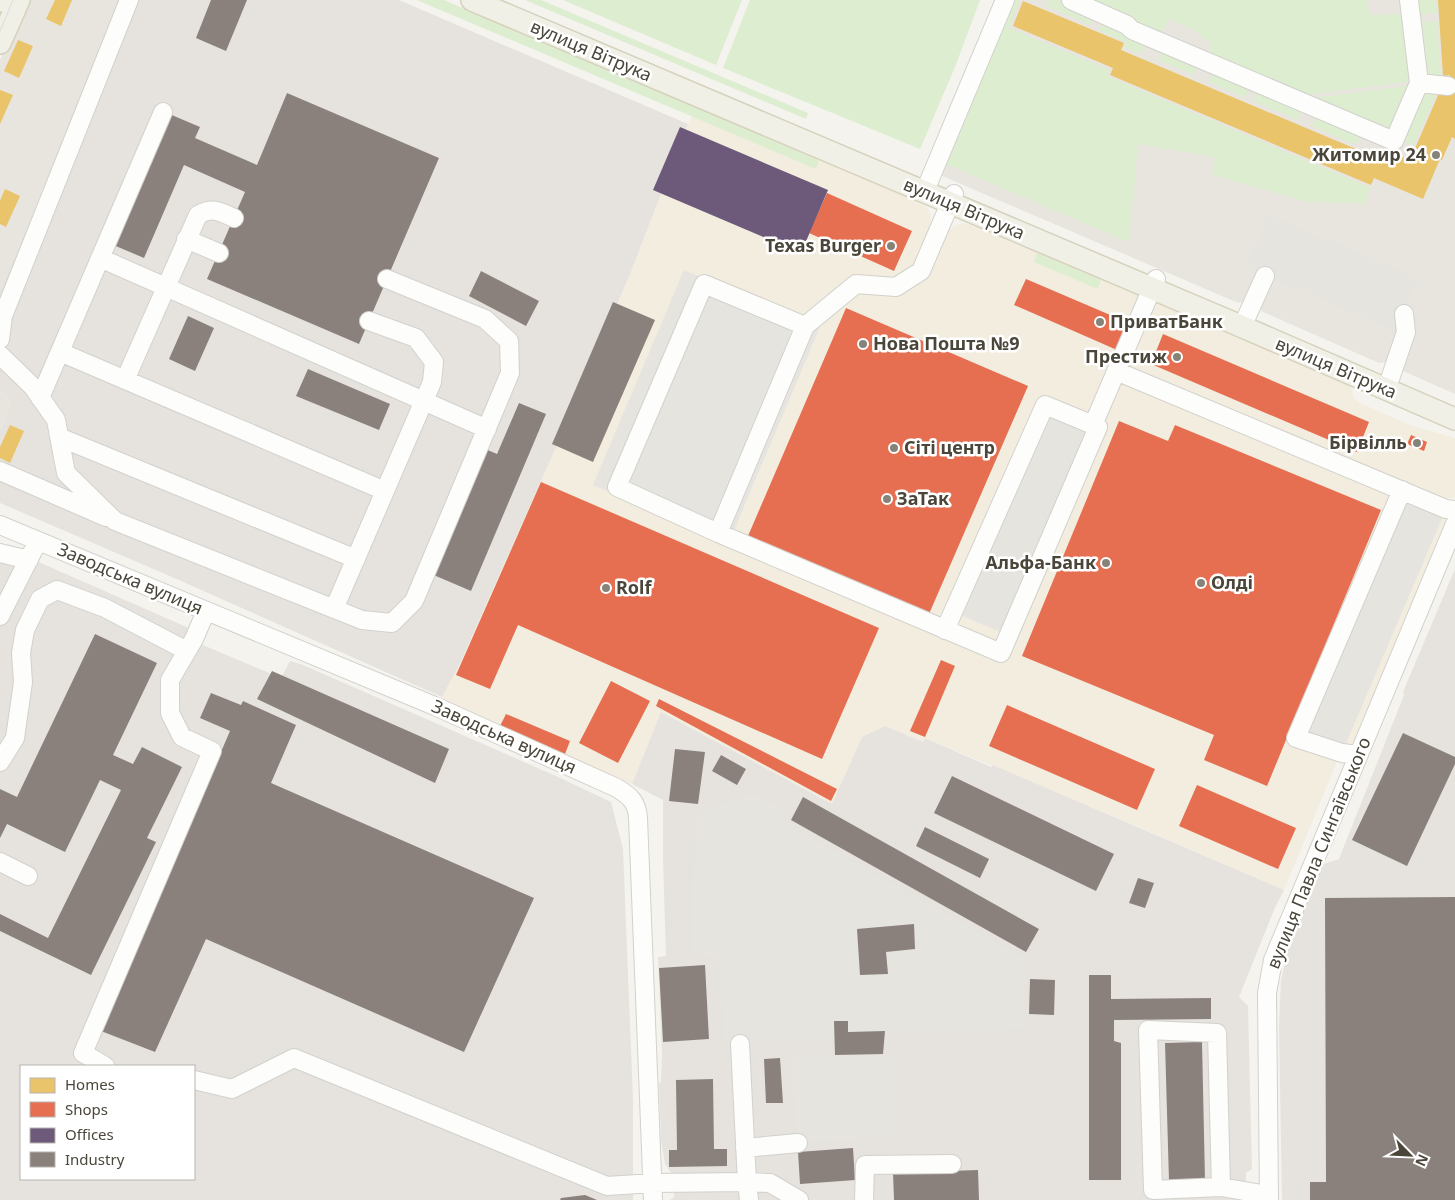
<svg xmlns="http://www.w3.org/2000/svg" width="1455" height="1200" font-family="'Noto Sans',sans-serif">
  <style>
    .residential { fill: #e7e5dd }
    .commercial { fill: #f2eddf }
    .industrial { fill: #e6e3de; fill-rule: evenodd }
    .green { fill: #ddedd0 }
    .parking { fill: #e6e4df }
    .homes { fill: #e9c46a }
    .shops { fill: #e76f51 }
    .offices { fill: #6d597a }
    .industry { fill: #8a817c }
    .lines { fill: none; stroke-linecap: round; stroke-linejoin: round }
    .minor-casing { stroke: #d2d1cc; stroke-width: 20 }
    .major-casing { stroke: #d5d1bc; stroke-width: 24 }
    .minor { stroke: #fdfdfc; stroke-width: 18 }
    .major { stroke: #f1f0e6; stroke-width: 21 }
    .tram { stroke: #dbdbda; stroke-width: 1 }
    .poi-dot { fill: #868379; stroke: #fff; stroke-width: 2 }
    .labels { text-anchor: middle; stroke-width: 5; stroke-linejoin: round; paint-order: stroke }
    .street-label { font-size: 18px; fill: #4a463a; stroke: #fff }
    .poi-label { font-size: 18px; font-weight: bold; fill: #4a463a; stroke: #fff; text-anchor: start }
  </style>
  <rect width="100%" height="100%" fill="#f4f3ee"/>
  <path class="residential" d="M26,0h97l-123,290v-230z
    M1011,0h444v394l-52,-23 -2,-4 6,-60 -15,37 2,2 -3,14 -5,2 -7,1 -118,-52 -2,-5 -23,-4 -296,-127z
    M0,390l7,6 4,8 -11,27z"/>
  <path class="commercial" d="M695,107l223,94 8,6 4,6 1,11 17,7 5,-4 10,-4 11,2 373,159 4,4 3,10 4,4 52,23 45,13v59l-9,2 -4,8 6,7v4l-100,236 -7,-2 -57,138 -145,-63 -214,-89 -2,4 -38,-16 -23,11 -30,67 -171,-92 -29,72 -192,-83 20,-38 117,-263 55,-131z"/>
  <path class="industrial" d="M123,0h276l289,124 -56,145 -55,131 -117,263 -18,34 -270,-120 -172,-74v-72l11,-27 -4,-8 -7,-6v-100z
    M0,545l191,84v11l90,38 9,-17 13,4 253,111 55,26 12,47 10,250v101h-633zM21,1066h173v113h-173z
    M1455,569v631h-173l-3,-174 2,-46 8,-34 32,-81 18,-6 65,-164 -1,-3z
    M661,712l171,92 30,-67 23,-11 38,16 2,-4 66,29 2,-2 291,125 -10,20 -35,87 9,9 4,163 -6,4v27h-576l4,-3 -1,-21 -8,-12 -4,-24 -2,-57 2,-1 1,-29 -4,-96 8,-1 -3,-98v-58l-31,-16z"/>
  <path class="green" d="M417,0h27l375,160 -3,9z
    M525,0h16l267,113 -2,6z
    M563,0h179l-26,65z
    M750,0h230l-25,67 -35,82 -197,-81z
    M1011,0h9l-11,28 100,42 -2,6 264,112 -6,16 -60,-3 -93,-26 3,-18 -77,-13 -9,98 -188,-80z
    M1049,0h8l37,16 -4,9 -43,-19z
    M1084,0h284l1,15 37,-1 8,67 -107,14 -98,-42 1,-10 -18,-14 -24,-10 -6,14z
    M1413,0h23l1,13 -23,2z
    M1103,21l42,23 -4,10 -17,-7 2,-5 -27,-12z
    M1437,21l4,55 -19,2 -7,-56z
    M1162,52l35,15 -3,8 -36,-15z
    M1212,73l37,16 -4,9 -36,-16z
    M1414,85l-19,45 -82,-32z
    M1422,86l15,6 -24,54 -14,-6z
    M1257,92l44,19 -4,9 -43,-19z
    M1316,118l43,18 -4,9 -43,-19z
    M1037,253l64,27 -3,9 -64,-27z"/>
  <path class="parking" d="M1268,215l152,63 -24,53 -151,-64z
    M684,270l136,57 -91,215 -136,-57z
    M1041,395l67,28 -91,216 -68,-29z
    M1402,490l44,19 -104,244 -46,-15z
    M751,794l36,17 -5,11 244,138 -2,69 -99,3 -199,12 -9,-88 -27,-3 6,-138z
    M791,1057h104l1,79 -98,7z"/>
  <path class="homes" d="M55,0h17l-11,26 -15,-7z
    M1438,0h17v139l-3,-2 -10,23 -2,-1 -17,40 -49,-21 -3,7 -261,-110 3,-7 -100,-42 10,-25 101,42 -3,7 261,110 4,-10 24,10 29,-67 8,3 3,-21 -7,1z
    M18,40l15,6 -14,32 -15,-7z
    M0,90l13,5 -13,29z
    M5,189l15,7 -14,31 -6,-3v-23z
    M10,425l14,6 -14,32 -10,-5v-11z"/>
  <path class="shops" d="M827,193l85,38 -18,40 -85,-38z
    M1026,279l103,44 -12,27 -103,-45z
    M846,308l182,78 -99,228 -181,-78z
    M1163,334l206,88 -12,30 -206,-88z
    M1119,421l49,20 7,-16 206,85 -114,276 -63,-26 10,-25 -192,-79z
    M1411,435l16,7 -3,9 -17,-7z
    M541,482l338,146 -57,131 -304,-134 -28,64 -34,-14z
    M941,660l14,6 -30,71 -15,-6z
    M611,681l39,20 -32,62 -39,-20z
    M659,699l178,90 -6,12 -175,-95z
    M1007,705l148,64 -18,41 -148,-64z
    M506,714l64,27 -5,13 -65,-28z
    M1197,785l99,43 -18,41 -99,-43z"/>
  <path class="offices" d="M680,127l148,63 -27,63 -148,-63z"/>
  <path class="industry" d="M211,0h36l-21,51 -30,-13z
    M287,93l152,65 -80,186 -152,-65 38,-87 -61,-27 -40,93 -33,-14 56,-131 33,14 -5,11 62,27z
    M481,271l58,30 -13,25 -57,-30z
    M613,302l42,18 -62,142 -41,-18z
    M188,316l26,12 -19,43 -26,-12z
    M308,369l82,35 -11,26 -83,-34z
    M519,403l27,11 -75,177 -42,-18 54,-125 14,6z
    M95,634l62,29 -44,92 20,9 9,-17 40,20 -35,71 9,4 -65,133 -91,-44v-17l48,24 73,-148 -21,-10 -35,72 -58,-28 -7,14v-49l17,8z
    M272,671l177,78 -14,34 -178,-84z
    M211,693l30,12 2,-4 53,24 -25,58 263,115 -70,154 -258,-113 -51,113 -54,-21 129,-300 -30,-13z
    M1403,733l52,24v7l-48,102 -55,-26z
    M675,749l30,3 -7,52 -29,-3z
    M721,755l25,14 -9,16 -25,-14z
    M952,776l162,78 -18,37 -162,-78z
    M803,797l236,132 -13,23 -235,-132z
    M925,827l64,32 -9,19 -64,-32z
    M1138,878l16,5 -9,25 -16,-5z
    M1455,897v303h-145v-18h16l-1,-284z
    M914,924l1,25 -29,3 2,22 -28,1 -3,-46z
    M705,965l4,74 -46,3 -4,-74z
    M1089,975h22v24l100,-1v21l-97,1v21l7,2v137h-32z
    M1030,979l25,1 -1,35 -25,-1z
    M834,1021h14v11l37,-1 -2,23 -48,1z
    M1202,1042l3,138 -36,1 -4,-138z
    M780,1058l3,45h-17l-2,-44z
    M713,1079l1,70h13v17l-58,1v-17h8l-1,-70z
    M853,1148l2,32 -55,4 -2,-32z
    M978,1170l1,30h-85l-1,-27z
    M585,1195l12,5h-37l1,-2z"/>
  <g class="lines">
    <g class="minor-casing">
      <path id="minor" d="M1071,0l56,25 5,5 262,111 25,-58 -10,-83
        M1419,83l29,3
        M924,193l81,-193
        M186,239l33,14
        M100,258l387,171
        M1246,318l19,-42
        M805,326l-101,-42 -87,203 101,46 87,-207 51,-42 40,3 25,-16 33,-77
        M0,339l3,-23 126,-316
        M60,352l325,139
        M0,355l33,32 23,33 10,53 49,48 247,99 30,3 22,-22 96,-228 -1,-32 -24,-22 -98,-40
        M1116,371l330,138 9,1
        M1390,379l16,-47 -2,-18
        M125,380l73,-165c15,-8 21,-4 36,3
        M40,398l123,-286
        M1093,425l63,-146
        M59,437l297,122
        M0,471l106,46
        M0,525l437,182 180,81c13,8 20,14 21,30l15,382
        M718,533l283,120 97,-226 -53,-22 -100,225
        M0,553l29,7
        M334,609l98,-227 2,-20 -18,-24 -47,-17
        M0,616l38,-75
        M1358,755l-16,-2 -46,-15 106,-248
        M0,762l15,-24 8,-56 -2,-29 4,-23 15,-31 17,-9 48,18 82,43 7,-12 12,-28
        M0,862l28,14
        M740,1044l7,138 23,1 29,17
        M105,1066l-22,-13 129,-302 -30,-14 -12,-24v-33l17,-29
        M194,1080l38,9 62,-31 313,128 46,-3 94,-1 2,18
        M745,1148l53,-5
        M1221,1187l-4,-154 -69,-3 5,160 68,-3 47,8
        M864,1200l1,-35 87,-1
        M1269,1200l-2,-207 6,-33 182,-436"/>
    </g>
    <g class="major-casing">
      <path id="major" d="M472,0l771,327 212,92
        M0,1l1,-1
        M0,43l19,-43"/>
    </g>
    <use href="#minor" class="minor"/>
    <use href="#major" class="major"/>
    <path class="tram" d="M0,31l13,-31"/>
  </g>
  <g class="poi-dot">
    <circle cx="1436" cy="155" r="5"/>
    <circle cx="891" cy="246" r="5"/>
    <circle cx="1100" cy="322" r="5"/>
    <circle cx="863" cy="344" r="5"/>
    <circle cx="1177" cy="357" r="5"/>
    <circle cx="1417" cy="443" r="5"/>
    <circle cx="894" cy="448" r="5"/>
    <circle cx="887" cy="499" r="5"/>
    <circle cx="1106" cy="563" r="5"/>
    <circle cx="1201" cy="583" r="5"/>
    <circle cx="606" cy="588" r="5"/>
  </g>
  <g class="labels">
    <g class="street-label">
      <text transform="translate(591 51) rotate(23)" y="6">вулиця Вітрука</text>
      <text transform="translate(964 209) rotate(23)" y="6">вулиця Вітрука</text>
      <text transform="translate(1336 368) rotate(23)" y="6">вулиця Вітрука</text>
      <text transform="translate(130 579) rotate(23)" y="6">Заводська вулиця</text>
      <text transform="translate(504 737) rotate(24)" y="6">Заводська вулиця</text>
      <text transform="translate(1319 853) rotate(-68)" y="6">вулиця Павла Сингаївського</text>
    </g>
    <g class="poi-label">
      <text x="1426" y="161" text-anchor="end">Житомир 24</text>
      <text x="881" y="252" text-anchor="end">Texas Burger</text>
      <text x="1110" y="328">ПриватБанк</text>
      <text x="873" y="350">Нова Пошта №9</text>
      <text x="1167" y="363" text-anchor="end">Престиж</text>
      <text x="1407" y="449" text-anchor="end">Бірвілль</text>
      <text x="904" y="454">Сіті центр</text>
      <text x="897" y="505">ЗаТак</text>
      <text x="1096" y="569" text-anchor="end">Альфа-Банк</text>
      <text x="1211" y="589">Олді</text>
      <text x="616" y="594">Rolf</text>
    </g>
  </g>
  <rect x="20" y="1065" width="175" height="115" fill="#ffffff" stroke="#b7b5b0"/>
  <rect x="30" y="1078" width="25" height="15" fill="#e9c46a" stroke="#b7b5b0"/>
  <text x="65" y="1090" font-size="15" fill="#4a463a">Homes</text>
  <rect x="30" y="1102" width="25" height="15" fill="#e76f51" stroke="#b7b5b0"/>
  <text x="65" y="1115" font-size="15" fill="#4a463a">Shops</text>
  <rect x="30" y="1128" width="25" height="15" fill="#6d597a" stroke="#b7b5b0"/>
  <text x="65" y="1140" font-size="15" fill="#4a463a">Offices</text>
  <rect x="30" y="1152" width="25" height="15" fill="#8a817c" stroke="#b7b5b0"/>
  <text x="65" y="1165" font-size="15" fill="#4a463a">Industry</text>
  <g transform="translate(1410 1155) rotate(114)" stroke="#ffffff" stroke-width="4" paint-order="stroke">
  <path d="M0-4L9 19L0 12L-9 19Z" fill="#4a463a"/>
  <text y="-8" font-size="14" font-weight="bold" text-anchor="middle" fill="#4a463a">N</text>
  </g>
</svg>
